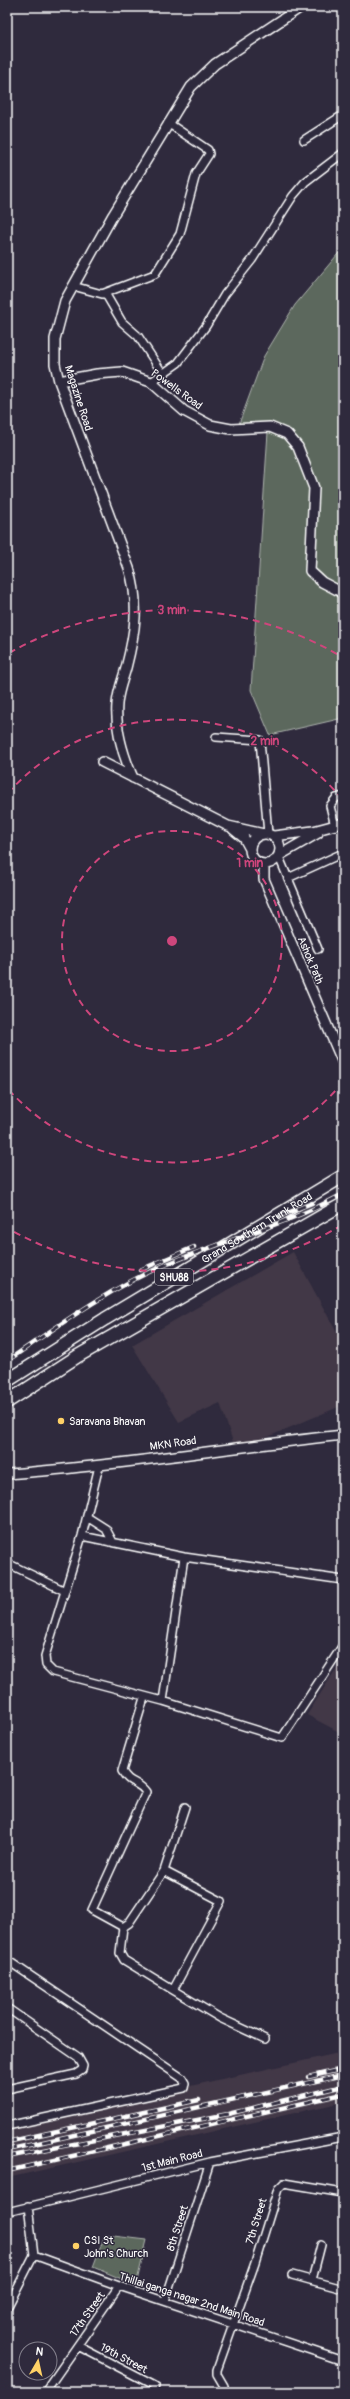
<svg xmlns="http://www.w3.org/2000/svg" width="350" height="2399" font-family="Pangolin,sans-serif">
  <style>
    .built { fill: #423847 }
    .green { fill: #5c685d; stroke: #aeb4ae }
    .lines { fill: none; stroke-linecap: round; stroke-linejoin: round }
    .minor-casing { stroke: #fff; stroke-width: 10 }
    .tertiary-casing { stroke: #fff; stroke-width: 12 }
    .primary-casing { stroke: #fff; stroke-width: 15 }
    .minor { stroke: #2f2a3d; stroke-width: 7 }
    .tertiary { stroke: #2f2a3d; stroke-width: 9 }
    .primary { stroke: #2f2a3d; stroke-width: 12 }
    .rail-casing { stroke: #fff; stroke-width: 4.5 }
    .rail { stroke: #2f2a3d; stroke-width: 3; stroke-dasharray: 9; stroke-linecap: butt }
    .ring { fill: none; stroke: #ce467c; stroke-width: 2; stroke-dasharray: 7 5 }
    .poi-dot { fill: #ffd166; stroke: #2f2a3d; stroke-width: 1.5 }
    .labels { text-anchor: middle; stroke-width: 3; stroke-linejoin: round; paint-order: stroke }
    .shield { fill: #2f2a3d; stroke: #c1bfc5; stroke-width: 1 }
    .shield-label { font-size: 10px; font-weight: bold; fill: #fff }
    .street-label { font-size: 11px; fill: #fff; stroke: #2f2a3d }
    .poi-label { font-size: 11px; fill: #fff; stroke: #2f2a3d; text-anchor: start }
    .centre { fill: #ce467c; stroke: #2f2a3d; stroke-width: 2 }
    .ring-label { font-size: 12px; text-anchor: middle; font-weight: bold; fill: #ce467c; stroke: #2f2a3d; stroke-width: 3; stroke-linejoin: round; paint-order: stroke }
  </style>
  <rect width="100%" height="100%" fill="#2f2a3d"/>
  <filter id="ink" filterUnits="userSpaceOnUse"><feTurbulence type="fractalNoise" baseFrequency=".025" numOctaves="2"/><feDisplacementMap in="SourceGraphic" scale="8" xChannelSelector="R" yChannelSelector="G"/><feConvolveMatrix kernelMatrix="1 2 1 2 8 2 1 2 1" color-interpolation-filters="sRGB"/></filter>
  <g filter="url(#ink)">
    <path class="built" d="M293,1252l50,92v61l-85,36 -24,4 -14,-42 -41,19 -47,-77z
      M343,1658v76l-36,-19z
      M343,2052v50l-336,76v-51z"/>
    <path class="green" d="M343,248v470l-73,17 -19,-45 17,-258h-32l28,-76 31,-51z
      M105,2235l42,5 -11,45 -43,-18z"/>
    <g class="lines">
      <g class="minor-casing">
        <path id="minor" d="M304,140l39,-25
          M73,286l29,8 53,-20 25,-40 16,-60 13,-20 -1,-4 -40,-27
          M105,293l17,29 16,14 25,38
          M151,382l27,-19 28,-37 19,-32 27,-34 41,-64 12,-14 38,-29
          M216,737l44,3 8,94
          M335,826l-5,-20 6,-8 7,-2
          M279,857l39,92
          M288,878l55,-25
          M99,1466l-17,70 -37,120 1,9 7,7 110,29 119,37 61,-93
          M87,1517l19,12 7,13
          M82,1536l102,21 159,23
          M7,1563l58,28
          M163,1701l21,-144
          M164,1871l21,-64
          M123,1927l-3,26 4,7 49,30 48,-89 -57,-30 -35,52 -6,4 -31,-17 54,-118c-9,-12 -16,-7 -24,-21l22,-73
          M7,1960l175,118 3,5 -1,5 -177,38
          M173,1990l47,28 45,21
          M7,2008l71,49 5,9 -1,4 -6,4 -69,15
          M28,2206l6,49
          M7,2212l203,-50 133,-25
          M34,2255l85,31 224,75
          M292,2275l51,14
          M312,2280l9,-35
          M165,2301l45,-139
          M7,2308l27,-53
          M78,2346l77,40 -2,6
          M45,2392l74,-106
          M223,2392l1,-6 -7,-12v-4l38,-107 23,-74 6,-6 59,10"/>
      </g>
      <g class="tertiary-casing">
        <path id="tertiary" d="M59,381l38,-7 25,-2 29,10 33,29 26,14 21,4 39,-2 17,7 11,13 16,41 -4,83 12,11 21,11
          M102,762l126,64 36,8
          M133,778c-10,-23 -18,-49 -16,-74 1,-13 6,-25 9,-36 9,-35 14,-65 3,-100l-70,-187 -4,-17v-25l10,-38 48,-86 78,-128 24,-23 86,-57
          M233,829l11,9 6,11
          M250 849a15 15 0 1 1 30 0a15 15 0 1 1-30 0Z
          M274,836l39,-5 30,-8
          M280,855l38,-22
          M264,864v15l79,184
          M7,1474c112,-8 224,-27 336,-39"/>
      </g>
      <g class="primary-casing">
        <g id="primary">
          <path id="s1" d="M7,1381l98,-62 238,-143"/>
          <path d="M7,1402l71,-46 265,-152"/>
        </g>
      </g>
      <use href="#minor" class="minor"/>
      <use href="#tertiary" class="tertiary"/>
      <use href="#primary" class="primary"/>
      <g class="rail-casing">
        <path id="rail" d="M280,1216l32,-13
          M140,1270l54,-23
          M7,1361c51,-35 101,-72 158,-96 59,-25 122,-40 178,-71
          M308,2077l35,-8
          M7,2142l192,-42
          M7,2150l336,-75
          M7,2157l221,-43 115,-28
          M7,2171l336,-77"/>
      </g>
      <use href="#rail" class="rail"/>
    </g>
  </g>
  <g class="ring">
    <circle cx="172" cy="941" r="110"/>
    <path d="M343 1082A221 221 0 0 1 8 1089M8 793A221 221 0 0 1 343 800"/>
    <path d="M342 1225A331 331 0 0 1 9 1229M9 653A331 331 0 0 1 342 657"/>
  </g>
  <g class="poi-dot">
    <circle cx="61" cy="1421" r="4"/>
    <circle cx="76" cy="2246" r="4"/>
  </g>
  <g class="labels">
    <rect class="shield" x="155" y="1269" width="38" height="16" rx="3"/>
    <g class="shield-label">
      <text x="174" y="1281">SHU88</text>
    </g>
    <g class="street-label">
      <text transform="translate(177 389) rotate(36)" y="4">Powells Road</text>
      <text transform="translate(79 398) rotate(72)" y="4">Magazine Road</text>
      <text transform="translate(311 960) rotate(67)" y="4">Ashok Path</text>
      <text dy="4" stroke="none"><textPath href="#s1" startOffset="293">Grand Southern Trunk Road</textPath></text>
      <text transform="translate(173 1443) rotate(-8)" y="4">MKN Road</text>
      <text transform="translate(172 2160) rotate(-14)" y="4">1st Main Road</text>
      <text transform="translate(256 2221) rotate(-73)" y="4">7th Street</text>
      <text transform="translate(177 2228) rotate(-72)" y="4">8th Street</text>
      <text transform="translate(192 2299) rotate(18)" y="4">Thillai ganga nagar 2nd Main Road</text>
      <text transform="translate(87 2314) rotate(-55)" y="4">17th Street</text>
      <text transform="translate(124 2358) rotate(28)" y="4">19th Street</text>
    </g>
    <g class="poi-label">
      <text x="69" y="1425">Saravana Bhavan</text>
      <text x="84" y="2244">CSI St<tspan x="84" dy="13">John's Church</tspan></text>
    </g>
  </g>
  <circle cx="172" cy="941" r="6" class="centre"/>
  <g class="ring-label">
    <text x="172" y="614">3 min</text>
    <text x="265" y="745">2 min</text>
    <text x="250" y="867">1 min</text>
  </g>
  <rect width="350" height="2399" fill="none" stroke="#2f2a3d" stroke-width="24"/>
  <rect x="12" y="12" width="326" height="2375" fill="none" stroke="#fff" stroke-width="1.5" filter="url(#ink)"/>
  <g transform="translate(38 2361) rotate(9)"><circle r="19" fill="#2f2a3d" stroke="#827f8b"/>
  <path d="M0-3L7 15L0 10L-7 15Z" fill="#ffd166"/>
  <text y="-6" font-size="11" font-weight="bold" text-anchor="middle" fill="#ffffff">N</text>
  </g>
</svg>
